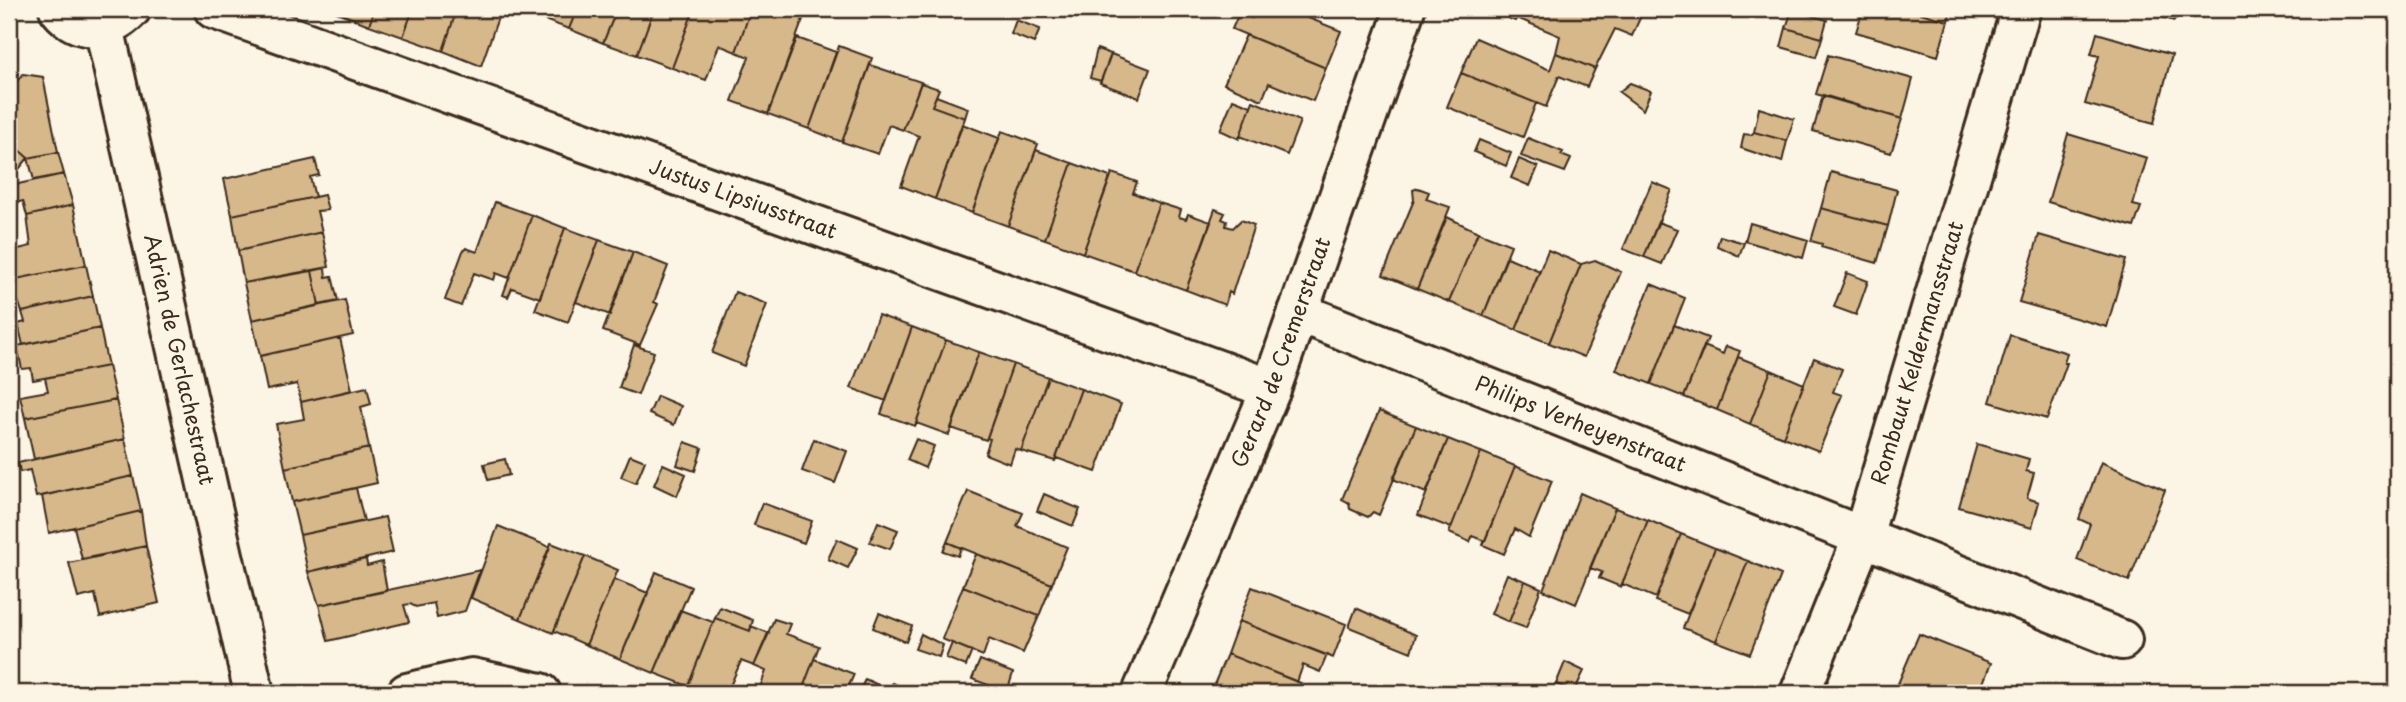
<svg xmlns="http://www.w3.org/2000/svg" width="2406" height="702" font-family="'Playpen Sans',sans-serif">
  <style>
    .building { fill: #d6b88a; stroke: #3b2a1e; stroke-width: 2 }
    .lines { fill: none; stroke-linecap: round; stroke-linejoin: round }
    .street-casing { stroke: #3b2a1e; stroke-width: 44 }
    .street { stroke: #fcf5e5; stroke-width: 38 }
    .labels { text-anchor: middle; stroke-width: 7; stroke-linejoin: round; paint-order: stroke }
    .street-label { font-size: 21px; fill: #3b2a1e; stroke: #fcf5e5 }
  </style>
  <rect width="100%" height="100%" fill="#fcf5e5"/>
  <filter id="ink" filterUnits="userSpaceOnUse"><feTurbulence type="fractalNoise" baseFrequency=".0143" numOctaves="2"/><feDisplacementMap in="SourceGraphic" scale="14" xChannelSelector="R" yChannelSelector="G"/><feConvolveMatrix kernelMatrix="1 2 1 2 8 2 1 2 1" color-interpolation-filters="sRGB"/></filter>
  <g filter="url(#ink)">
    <path class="building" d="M329,9h46l-6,16z
      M375,9h38l-10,28 -34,-12z
      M413,9h44l-14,42 -40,-14z
      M457,9h44l-20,57 -38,-15z
      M536,9h41l-8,20 -36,-13z
      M577,9h40l-14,34 -34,-14z
      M617,9h37l-17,46 -34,-12z
      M654,9h40l-22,59 -35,-13z
      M694,9h57l-15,43 -17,-7 -13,35 -34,-12z
      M751,9l17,7 3,-7h4l28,10 -35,95 -36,-13 17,-44 -13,-5z
      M1256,9h30l55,22 -15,37 -94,-39 7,-16 13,5z
      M1509,9h135l-12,27 -17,-7 -20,40 -39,-16 4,-17 -43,-18 -2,3 -5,-2 1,-4 -4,-2z
      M1863,9h44l41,12 -10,35 -82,-24z
      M1907,9h45l-4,12z
      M2135,9h48l-2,6 -5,-1 -2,7z
      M1792,10l35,10 -5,18 -36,-10z
      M1016,20l24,9 -6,14 -23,-9z
      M1786,28l36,10 -6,19 -35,-10z
      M2097,33l75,22 -18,68 -69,-19 14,-48 -8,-2z
      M1246,35l80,33 -13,33 -44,-18 -7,17 -38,-16z
      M797,38l39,14 -27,77 -41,-15z
      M1476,38l74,32 6,-17 39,16 -8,18 -28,-11 -13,31 -85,-34z
      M839,46l33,12 -30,84 -33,-13z
      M1097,49l14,5 -10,27 -11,-3z
      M1111,54l39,15 -11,29 -39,-15z
      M1828,55l85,24 -11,40 -86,-25z
      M870,65l51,17 -18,48 -14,-5 -11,29 -36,-12z
      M1461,73l75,30 -13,34 -76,-30z
      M23,74l20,3 15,75 -30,6 -19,-17v-51z
      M921,83l18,6 -7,17 33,12 -30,81 -34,-13 18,-50 -16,-6z
      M1630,83l21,8 -8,19 -24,-18z
      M1823,95l79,24 -11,34 -78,-22z
      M936,96l32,12 -3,10 -33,-12z
      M1233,99l18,7 -12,33 -19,-9z
      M1253,101l47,20 -13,34 -47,-19z
      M1759,108l35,11 -7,22 -33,-9z
      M962,124l37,14 -27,75 -37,-14z
      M1002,131l36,13 -30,82 -36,-13z
      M1754,132l33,9 -5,21 -41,-14 3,-14 7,1z
      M2068,134l79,24 -14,47 8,2 -7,20 -86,-25z
      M1528,138l35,14 -2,3 10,4 -6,13 -44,-16z
      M1479,140l32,13 -5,13 -32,-14z
      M9,141l19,17 -18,22 5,4 -6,2z
      M1036,150l36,13 -27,76 -37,-13z
      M58,152l6,22 -30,6 -6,-22z
      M315,159l4,16 -9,2 5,20 -83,18 -8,-36z
      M1519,159l19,8 -8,19 -19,-8z
      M1072,163l38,14 -27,76 -38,-14z
      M1831,172l66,18 -9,36 -67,-18z
      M1112,173l25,9 -4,11 26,10 -25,68 -51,-18z
      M64,174l9,31 -46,11 -4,-15 -14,4v-19z
      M1652,182l20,8 -28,67 -21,-8z
      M1418,188l11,4 -3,7 24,8 -33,82 -34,-14 31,-75 -1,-10z
      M324,195l4,15 -11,1 5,21 -84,19 -6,-36z
      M495,202l37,13 -23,63 -13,-5 -2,7 -20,-7 -13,33 -16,-6 18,-49 3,-3 11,4z
      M1159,203l22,7 -2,7 7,2 2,-5 23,8 -25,68 -52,-19z
      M73,205l13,60 -70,14 -6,-28 21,-5 -4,-30z
      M1821,208l67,18 -11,37 -56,-16 1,-3 -11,-3z
      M1215,209l10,4 -3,6 5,2 -1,5 7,2 8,-8 13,5 -22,69 -3,-2 -4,13 -39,-15z
      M532,215l33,13 -25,70 -28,-10 -4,9 -5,-2z
      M1447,217l31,15 -29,70 -32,-13z
      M1658,222l19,7 -15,35 -18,-7z
      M1750,223l58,17 -5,18 -58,-17z
      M565,228l34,12 -31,82 -33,-12z
      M322,232l7,35 -85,16 -6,-32z
      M1478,232l33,13 -28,71 -34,-14z
      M2039,235l87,25 -19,67 -88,-25z
      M1720,236l24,7 -5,13 -22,-10z
      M599,240l34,12 -23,63 -34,-13z
      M1548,250l33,14 -32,79 -33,-13z
      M633,252l35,14 -14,36 4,2 -18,41 -37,-14z
      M1507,257l33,14 -24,59 -33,-14z
      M1595,260l26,12 -37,85 -35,-14 32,-79z
      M86,265l7,31 -71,16 -11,-32z
      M325,268l1,9 6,-1 6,25 -19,4 -7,-34z
      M312,271l7,34 -67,15 -8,-37z
      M1847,273l21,8 -12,34 -22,-8z
      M1651,284l34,14 -34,86 -35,-14z
      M735,292l32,12 -23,62 -32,-13z
      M93,296l7,32 -77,17 -5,-21 7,-2 -3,-10z
      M345,300l8,35 -93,21 -8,-36z
      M878,315l34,12 -26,74 -35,-13z
      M1674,325l34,13 -24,59 -33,-13z
      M912,327l34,13 -31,86 -34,-12z
      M100,328l8,38 -75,14 -2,-12 -9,1 -5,-23z
      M2010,335l57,18 -3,10h3l-20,56 -57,-17z
      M340,338l12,52 -51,12 -4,-18 -30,6 -7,-34z
      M946,340l33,12 -30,83 -33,-12z
      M634,345l20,7 -16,43 -19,-7z
      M1704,346l19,8 3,-8 14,5 -23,59 -33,-13z
      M979,352l34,12 -27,76 -35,-12z
      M1738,357l33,13 -21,54 -33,-14z
      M1814,358l28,11 -9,23 9,3 -23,56 -36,-14z
      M1013,364l35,13 -27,74 -6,-2 -5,15 -25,-10 5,-15 -3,-1z
      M108,366l8,34 -91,18 -5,-22 28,-5 -3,-13z
      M1771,370l33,14 -21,53 -33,-13z
      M1048,377l33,12 -26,72 -34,-10z
      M367,387l4,17 -10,3 8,41 -84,20 -9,-44 28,-5 -3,-17z
      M1081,389l40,15 -25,68 -40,-14z
      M657,396l24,10 -7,19 -25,-11z
      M116,400l9,39 -91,20 -9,-41z
      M1379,411l37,15 -37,89 -6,-3 -5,5 -18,-8 -1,-6 -7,-4z
      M1416,426l32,13 -22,54 -33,-14z
      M125,439l8,37 -97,21 -6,-27 -10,2 -2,-9z
      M814,439l33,12 -12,32 -33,-12z
      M916,439l18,7 -9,22 -18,-8z
      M1448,439l33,13 -30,76 -33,-13z
      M685,442l17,6 -7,23 -18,-6z
      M1977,444l52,15 -3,12 8,2 -7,25 12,4 -7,26 -73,-21z
      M369,448l8,35 -85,19 -7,-34z
      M1481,452l34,14 -30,75 -13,-5 -2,6 -21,-9z
      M630,455l15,6 -9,22 -15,-6z
      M505,459l4,16 -21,5 -4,-16z
      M2101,462l64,28 -36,91 -52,-21 13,-36 -11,-5z
      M663,464l23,10 -9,22 -23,-11z
      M1515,466l37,15 -23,56 -14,-8 -11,25 -21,-9z
      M133,476l8,35 -92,22 -7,-37z
      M356,488l8,33 -64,14 -8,-33z
      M968,491l55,22 -6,13 50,21 -15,37 -105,-42z
      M1580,493l35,15 -39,96 -33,-14z
      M1044,494l36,15 -7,17 -36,-15z
      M762,503l50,18 -8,22 -50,-18z
      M1615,508l33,12 -27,67 -22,-9 3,-6 -12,-4z
      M141,511l5,35 -64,13 -8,-32z
      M385,517l8,35 -85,20 -8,-37z
      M1648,520l33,14 -25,64 -34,-14z
      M878,522l20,8 -8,19 -20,-7z
      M498,526l52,21 -30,72 -49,-21z
      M1681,534l34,14 -27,66 -33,-13z
      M837,539l21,9 -10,20 -20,-9z
      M947,542l14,6 -3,8 -15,-5z
      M551,543l34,13 -32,77 -33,-14z
      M146,546l13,57 -59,14 -5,-23 -17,4 -9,-35z
      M1715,548l33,13 -32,80 -33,-13z
      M976,554l76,30 -13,32 -76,-30z
      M585,556l33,14 -32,75 -32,-14z
      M366,559l1,7 15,-4 5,29 -68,14 -11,-33z
      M1748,561l33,14 -31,79 -34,-13z
      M480,570l-15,41 -28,7 -3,-15 -18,4 -6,-3 -6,1 5,17 -81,19 -9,-36z
      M656,572l35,15 -37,86 -34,-14z
      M1507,574l18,7 -16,41 -18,-8z
      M614,579l34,14 -28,66 -34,-14z
      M1525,581l16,7 -15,40 -17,-6z
      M963,586l76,30 -16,37 -34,-14 -6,17 -41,-17z
      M1252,587l94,37 -13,34 -94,-37z
      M720,607l33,13 -3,11 -35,-13z
      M1356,608l60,27 -5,17 -62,-25z
      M680,610l33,12 -25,64 -34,-13z
      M879,613l33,13 -6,16 -33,-14z
      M715,618l35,13 1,-5 18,7 -15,33 -13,-5 -14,32h-23l-16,-7z
      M774,619l16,5 -4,10 33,12 -18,47h-43l8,-22 -12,-5z
      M1239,621l88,34 -7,17 -17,-7 -6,17 -70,-28z
      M921,634l22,11 -4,12 -24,-8z
      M1919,634l72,29 -12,30h-85z
      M952,643l20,8 -6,15 -20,-8z
      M1227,654l74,29 -5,10h-67l-16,-6z
      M814,659l40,15 -8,19h-45z
      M980,660l33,13 -6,19 -35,-13z
      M1565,662l19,9 -10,21 -18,-8z
      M865,679l24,11 -1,3h-29z
      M892,683l25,10h-29z"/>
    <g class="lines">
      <g class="street-casing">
        <g id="street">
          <path d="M59,9c20,25 51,22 72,0"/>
          <path id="s1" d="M214,9l1057,380"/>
          <path id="s2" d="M104,27l150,666"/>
          <path id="s3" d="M1298,312l824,328"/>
          <path d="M407,693l65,-15 69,15"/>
          <path id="s4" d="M1142,693l129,-304 134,-380"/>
          <path id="s5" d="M1800,693l62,-154 159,-530"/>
        </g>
      </g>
      <use href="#street" class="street"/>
    </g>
  </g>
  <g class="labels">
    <g class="street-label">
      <text dy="7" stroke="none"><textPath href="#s1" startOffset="562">Justus Lipsiusstraat</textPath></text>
      <text dy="7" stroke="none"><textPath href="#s5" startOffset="360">Rombaut Keldermansstraat</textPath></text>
      <text dy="7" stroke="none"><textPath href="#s4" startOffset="368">Gerard de Cremerstraat</textPath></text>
      <text dy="7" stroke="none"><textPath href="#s2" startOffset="341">Adrien de Gerlachestraat</textPath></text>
      <text dy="7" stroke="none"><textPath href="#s3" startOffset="304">Philips Verheyenstraat</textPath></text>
    </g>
  </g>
  <rect width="2406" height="702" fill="none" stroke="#fcf5e5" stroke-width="35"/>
  <rect x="18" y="18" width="2371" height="667" fill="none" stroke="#3b2a1e" stroke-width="2.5" filter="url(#ink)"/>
</svg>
